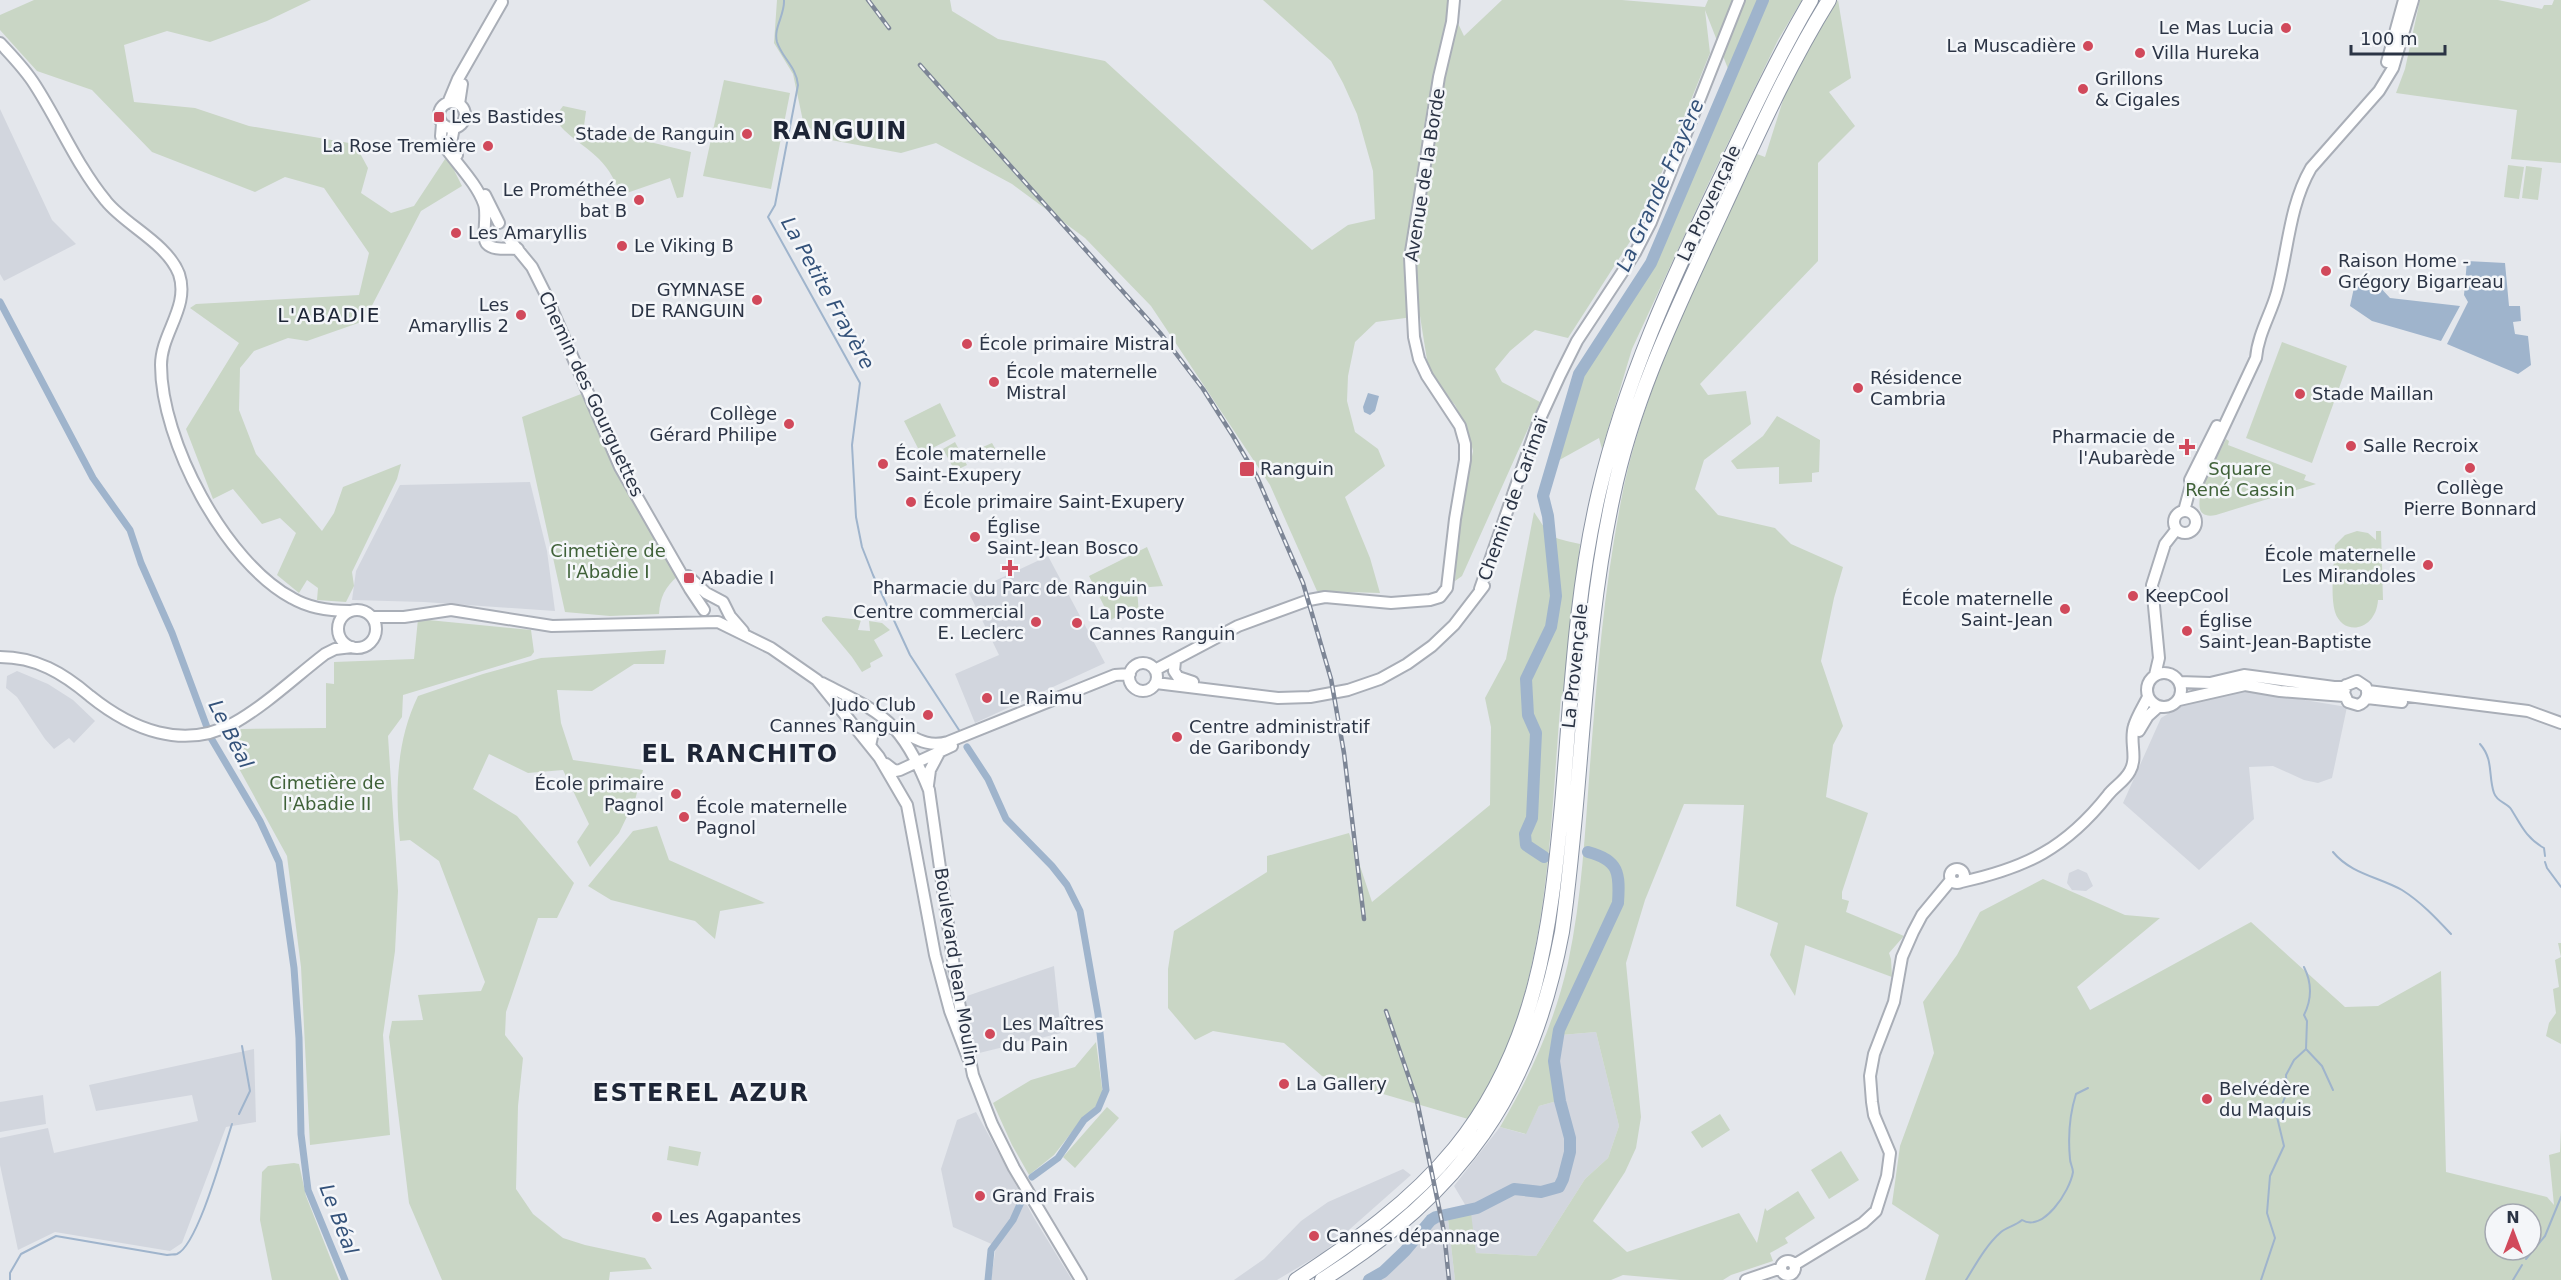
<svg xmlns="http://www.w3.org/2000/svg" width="2561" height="1280" font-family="'DejaVu Sans',sans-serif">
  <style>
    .built { fill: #d2d6de }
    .green { fill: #c9d6c5; fill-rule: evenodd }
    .water { fill: #9fb4cc }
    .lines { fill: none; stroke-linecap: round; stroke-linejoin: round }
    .stream { stroke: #9fb4cc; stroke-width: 2 }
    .canal { stroke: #9fb4cc; stroke-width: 7 }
    .river { stroke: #9fb4cc; stroke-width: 12 }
    .secondary-casing { stroke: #a9aeb7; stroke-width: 14 }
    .highway-casing { stroke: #8b94a3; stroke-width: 16 }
    .secondary { stroke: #fff; stroke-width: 10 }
    .highway { stroke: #fff; stroke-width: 14 }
    .rail-casing { stroke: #7d8696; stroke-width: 4.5 }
    .rail { stroke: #f4f6f9; stroke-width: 2; stroke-dasharray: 7; stroke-linecap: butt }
    .poi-dot { fill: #d1495b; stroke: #f4f6f9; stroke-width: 2 }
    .labels { text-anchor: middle; stroke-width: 5; stroke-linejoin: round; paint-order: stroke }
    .poi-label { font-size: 18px; fill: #2b3445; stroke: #f4f6f9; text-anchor: start }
    .street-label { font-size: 18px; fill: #2b3445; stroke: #f4f6f9 }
    .park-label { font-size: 18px; fill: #3f6138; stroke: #f4f6f9 }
    .water-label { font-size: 20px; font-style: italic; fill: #34527a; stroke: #f4f6f9 }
    .neighbourhood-label { font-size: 20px; letter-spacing: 1.5px; fill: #1d2536; stroke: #f4f6f9 }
    .district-label { font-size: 24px; font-weight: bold; letter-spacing: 1.5px; fill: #1d2536; stroke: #f4f6f9 }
  </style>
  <rect width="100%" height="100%" fill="#e4e7ec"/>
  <path class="built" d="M0,109l52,111 24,24 -72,37 -4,-7z
    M530,482l17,69 8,60 -131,-9 -72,-2 4,-29 44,-86z
    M1048,556l57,107 -130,60 -20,-49 44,-19 -30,-62z
    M17,671l31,13 25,16 22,21 -21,22 -5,-5 -15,11 -9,-10 -28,-42 -11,-9 1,-12z
    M2243,690l104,17 -15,71 -14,5 -14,-3 -31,-14 -24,1 5,52 -55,51 -76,-67 38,-85 27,-16z
    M2078,869l9,4 6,13 -7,5 -14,-1 -5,-7 2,-10z
    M1054,966l7,67 -86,21 -11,-57z
    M1596,1032l23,94 -11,32 -23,21 -49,77 -60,-3 -6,-40 -16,-27 46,-59 25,7 14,-28 18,-5 -2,-50 6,-16z
    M254,1049l2,73 -30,5 -44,116 -12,8 -115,-19 -37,18 -18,-85v-27l48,-10 6,25 144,-32 -6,-26 -96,16 -7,-26z
    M43,1095l3,29 -46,8v-30z
    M976,1112l58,106 38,62h-81l5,-34 -43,-19 -12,-58 16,-49z
    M1403,1169l8,6 -87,77 -47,28h-43l30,-21 37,-38 27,-19z
    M1448,1219l7,61h-94l17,-10 42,-41z"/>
  <path class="green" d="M34,0h277l-44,21 -57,21 -43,-11 -43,14 10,57 61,6 54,18 106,18 13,24 -7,25 30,20 23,-7 33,-50 15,30 -41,25 -57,110 -57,20 -19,-3 -34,13 -14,17 -1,42 17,44 66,77 12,-18 9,-26 58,-23 -4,15 -45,93 2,14 -8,16 -29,-2 1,-12 -11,-8 -8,13 -22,-18 19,-42 -16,-15 -18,6 -29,-35 -20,10 -27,-70 53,-86 -49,-35 6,-4 163,-9 10,-42 -45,-65 -39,-11 -30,15 -103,-40 -60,-62 -55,-19 -37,-41v-15z
    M777,0h173l2,11 46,28 107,22 207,189 36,-25 27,-6 -2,-48 -16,-57 -14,-31 -12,-22 -68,-61h184l17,36 38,-36h120l83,7 3,-7h94l-24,40 -68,140 -78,169 -30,100 -3,-11 -45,25 32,-94 74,-117 72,-173 -27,-69 5,43 -70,173 -72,112 -33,-8 -25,21 -15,18 7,13 38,20 -78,174 -7,5 4,-57 14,-73 -5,-20 -13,-26 -20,-23 -8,-22 -7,-44 -44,6 -21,20 -7,34 -1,25 8,31 23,17 7,17 -40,31 25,61 10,35 -63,-2 -47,-106 -119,-179 -66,-68 -73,-54 -76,-41 -35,10 -81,-15 -17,-17 -10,-47 -19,-31z
    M1838,0l13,78 -22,14 26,34 -37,37v98l-118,123 8,11 38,-4 5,33 -47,36 -9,29 23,26 57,13 16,16 52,23 -9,31 -13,63 22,65 -10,19 -7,52 42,16 -26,79v7l7,2 -3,11 58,24 -15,17 2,6 1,18 -87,-32 -10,51 -25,-41 8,-32 -42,-17 8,-101 -60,-1 -39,96 -19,63 15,154 -5,31 -11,24 -32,49 34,31 112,-39 18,30 8,-35 2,3 31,-20 17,27 -30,20 3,5 -18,10 3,8 -42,14 -8,5h-43l-57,-5 -12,5h-156l-7,-61 23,-6 5,40 60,3 49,-77 23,-21 11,-32 -23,-94 -35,3 -6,16 2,50 -18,5 -13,28 -26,-7c31,-53 54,-103 68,-164 14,-65 17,-132 22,-198 7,-89 14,-177 31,-264 23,-122 85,-235 136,-347l8,3 20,-63 25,-48z
    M2420,0h78l44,9 2,-4h8l2,-5h7v163l-50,-4 6,-49 -121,-17 9,-24z
    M724,80l66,13 -19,96 -68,-13z
    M563,106l23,5 -2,15 107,26 -8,45 -6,1 -7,-20 -49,17c-5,-13 -12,-26 -22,-36 -15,-15 -33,-23 -45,-41z
    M2508,165l16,2 -5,32 -15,-2z
    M2526,166l16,2 -4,32 -16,-2z
    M2282,342l65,24 -35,97 -66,-25z
    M581,394l43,91 54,91c-13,11 -18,21 -19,38l-49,2 -45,-4 -43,-195z
    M940,403l16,33 -35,18 -17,-33z
    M1777,416l43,24 -1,32 -7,1v9l-33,2v-17l-42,2 -6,-8 32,-25z
    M2226,439l3,2 -1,4 78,30 -2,5 12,4 -100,31c-40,8 4,-62 10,-76z
    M955,442l12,23 -12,6 -12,-22z
    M992,443l4,7 -25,12 -4,-8z
    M1534,512c18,27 15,25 46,32l-16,148 -3,5c-10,115 -11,237 -52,345 -11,28 -26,52 -41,77l-146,-43 -38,-33 -71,-12 -18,9 -27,-32v-39l6,-38 93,-59v-16l82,-23 23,69 118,-97 1,-78 -6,-29 21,-39z
    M2357,531l11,2 8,7v-9h5l2,69h-5c-2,31 -35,37 -43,12 -5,-17 -1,-48 0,-67l10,-10z
    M1147,547l16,39 -26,2 2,27 -10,-6 -18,11 -22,-44z
    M826,616l35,4 -3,10 12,1 -1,-10 13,2 8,7 -16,10 9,16 -13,7 1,4 -9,5 -10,-15 -30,-36v-3z
    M418,619l113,11 3,22 -3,4 -128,39 -1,22 -14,19 10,155 -3,60 -12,84 7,100 -80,10 -9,-178 -14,-111 -50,-91 -5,-27 9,-9 85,-1v-45l8,1v-22l80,-3z
    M666,650l-2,14h-30l-42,27 -35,-1 4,33 12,37 70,10 -8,30 -16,33 -29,34 -13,-25 12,-18 -26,-54 -35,3 -39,-19 -16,35 44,27 57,67 -17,35h-19l-32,94 -1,23 18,23 -5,48 -2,83 17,25 30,24 22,7 60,13 7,11 -42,3 -1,8h-167l-33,-77 -20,-166 3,-16 31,-1 -5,-25 63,-4 4,-9 -46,-121 -29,-21 -10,1c-5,-49 -4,-100 18,-145l65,-22 58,-16z
    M657,826l12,34 96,43 -45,8 -5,28 -20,-18 -84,-21 -23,-14 45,-55z
    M2043,879l82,36 35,3 -83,69 13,23 161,-88 94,85 33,-1 63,-35 5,201 101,25 7,8 -5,-50 11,-3 1,-23v151h-636l14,-45 -47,-31 8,-58 34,-93 -11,-51 34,-47 23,-43zM2495,1214h36v36h-36z
    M2558,943h3v101l-15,-8 3,-13 7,-10 -3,-24 6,-2 -4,-27 6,-3z
    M1096,1042l7,53 -1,6 -20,18 -28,36 -25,20 -17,-30 -19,-42 38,-23 44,-13z
    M1107,1107l12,11 -44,50 -12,-11z
    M1720,1114l10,16 -28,18 -11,-16z
    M669,1146l32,6 -3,14 -31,-6z
    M1841,1151l18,29 -30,19 -18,-29z
    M294,1163l5,1 7,32 33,84h-67l-12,-60 2,-48 6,-6z"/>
  <path class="water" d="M2467,261l38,2 4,43h11l1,15 -8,1 2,12 13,2 3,29 -13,9 -71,-30 21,-42 -4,-7z
    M2355,283l24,3 11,12 70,8 -19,35 -69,-20 -22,-15z
    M1368,393l11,3 -4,15 -5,4 -6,-3 -1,-5z"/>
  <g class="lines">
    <path class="stream" d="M784,0c1,15 -11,28 -7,42 5,16 19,24 21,43l-23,120 -7,12 92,166 -8,62 4,72 6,30 11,28 37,80 49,75
      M2480,744c14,16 8,32 14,49 3,9 13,10 17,16 10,16 15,29 33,39l1,8
      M2333,852c18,22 46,25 69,38 19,12 34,28 49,44
      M2545,862l2,6 14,19
      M2306,1049l16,17 11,24
      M239,1114l11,-23 -8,-45
      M2526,1259l19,-23 16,-39
      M10,1280v-7l11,-19 35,-18 111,19c3,-1 7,0 10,-1 21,-9 47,-106 55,-130
      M1966,1280c10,-16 20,-35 35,-48 6,-5 14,-6 21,-12 21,13 48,-29 51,-48 0,-4 -3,-9 -3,-13 -2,-21 0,-46 6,-65l12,-6
      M2261,1280l14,-42 -8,-25 3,-37 14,-30 -7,-29 10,-25 -1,-17 8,-15 12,-11 1,-28 -3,-6c8,-16 8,-32 0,-48
      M2513,1280l9,-15"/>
    <path class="canal" d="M0,302l93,176 37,52 11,33 31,70 39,105 49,83 19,41 15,106 5,70 2,96 7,56 37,90
      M967,747l21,32 18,40 46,47 15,19 13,26 18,103 8,76 -8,19 -14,11 -26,38 -26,19
      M988,1280l3,-30 22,-30 9,-20"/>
    <path class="river" d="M1544,857l-18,-12 -1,-11 7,-16 4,-85 -8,-18 -2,-36 25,-52 5,-31 -8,-80 -5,-20 2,-7 34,-115 72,-111 112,-263
      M1369,1280l14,-8 22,-21 26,-31 5,-3 41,-9 37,-19 27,3 18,-5 4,-8 7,-27v-14l-10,-37 -6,-40 5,-31 59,-127c2,-30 1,-43 -30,-51"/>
    <g class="secondary-casing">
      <path id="secondary" d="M0,43c12,13 25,26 35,42 24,37 42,81 71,116 19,24 61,42 73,73 11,33 -18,59 -18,91 0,76 64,197 131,233 17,10 37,13 57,13
        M2387,62l17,-62
        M439 115a13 13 0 1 1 26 0a13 13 0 1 1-26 0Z
        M448,103l10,-24 44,-77
        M459,104l3,-20
        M442,124l-1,12 4,11c12,17 32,37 39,57 4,13 -3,34 3,40 6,7 22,4 31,5
        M454,127l-3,16 6,12
        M485,195l14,28
        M509,239l23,28 13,26 75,174 70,122 14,21
        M2191,485l6,-1 59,-126c2,-24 15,-44 21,-66 11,-41 12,-86 34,-124l68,-77 14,-23 20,-68
        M2174 522a11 11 0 1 1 22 0a11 11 0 1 1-22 0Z
        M2184,511l7,-26 -1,-5 27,-54
        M688,576l18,17 17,9 7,14 13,15
        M1480,589l58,-166 22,-48 17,-34 58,-88 16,-31 88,-222
        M338 629a19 19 0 1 1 38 0a19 19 0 1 1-38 0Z
        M372,617h32l47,-7 101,16 166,-4 53,26 46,32 62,77 28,48 28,150 15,56 18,47
        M0,657c36,0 63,16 90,39 41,33 93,55 144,27 32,-18 61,-46 91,-69l10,-5 17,-2
        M1175,661l-1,10 4,6 15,5
        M1129 677a14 14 0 1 1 28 0a14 14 0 1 1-28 0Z
        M1155,670l83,-44 71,-26 16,-3 66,6 39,-3 10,-3 7,-9 8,-69 10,-59v-16l-5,-18 -33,-50 -8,-17 -5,-22 -4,-79 29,-181 13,-55 2,-22
        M2147 690a17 17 0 1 1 34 0a17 17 0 1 1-34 0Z
        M2155,675l4,-17 -7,-73 13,-41 11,-14
        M2179,682l31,1 34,-8 90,12h8l15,-6 9,6c3,8 0,15 -8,18l-10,-3 -4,-9 2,-8
        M822,683c23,12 54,25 72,45 16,18 26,40 35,62l30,212 14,73 19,49 22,44 67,112
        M1156,683l122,15 32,-1 38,-7 32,-11 27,-15 25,-18 22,-21 30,-39
        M2368,691l160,20 33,12
        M2367,698l35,4
        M2179,700l66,-15 35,6 64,5
        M2139,731l9,-15 10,-9
        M870,746l3,-14 9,-6c26,2 37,24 66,16l167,-67 15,-1
        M886,764l9,7 5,-1 52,-24
        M928,785l2,-15 9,-17
        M1950 876a7 7 0 1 1 14 0a7 7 0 1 1-14 0Z
        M1961,882c65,-14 105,-34 147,-87 6,-8 17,-14 22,-24 8,-14 -1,-30 4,-45 3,-10 9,-19 14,-29
        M1781 1268a7 7 0 1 1 14 0a7 7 0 1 1-14 0Z
        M1794,1265l69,-42 13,-12 11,-35 3,-23 -16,-38 -2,-13 -2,-26 4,-22 20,-52 8,-45 11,-25 9,-17 29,-35
        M1746,1280l35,-12"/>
    </g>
    <g class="highway-casing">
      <path id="highway" d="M1296,1280c58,-38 115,-78 159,-132 82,-101 95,-218 107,-343 9,-104 13,-211 37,-313 26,-111 72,-211 121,-313 29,-61 57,-121 91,-179
        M1322,1280c141,-89 209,-185 240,-348 21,-145 20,-293 51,-436 21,-102 68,-195 111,-289 33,-71 64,-141 105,-207"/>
    </g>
    <use href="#secondary" class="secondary"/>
    <use href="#highway" class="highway"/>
    <g class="rail-casing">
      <path id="rail" d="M868,0l21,28
        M920,65l241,269 42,55 30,47 24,41 46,106 28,96 13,74 20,166
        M1386,1011l31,90 27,131 5,48"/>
    </g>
    <use href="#rail" class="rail"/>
  </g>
  <g class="poi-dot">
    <circle cx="2286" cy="28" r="6"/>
    <circle cx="2088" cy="46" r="6"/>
    <circle cx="2140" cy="53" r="6"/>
    <circle cx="2083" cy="89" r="6"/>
    <rect x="433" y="111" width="12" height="12" rx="3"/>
    <circle cx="747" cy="134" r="6"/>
    <circle cx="488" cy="146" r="6"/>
    <circle cx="639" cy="200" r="6"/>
    <circle cx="456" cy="233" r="6"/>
    <circle cx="622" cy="246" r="6"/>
    <circle cx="2326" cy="271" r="6"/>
    <circle cx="757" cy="300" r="6"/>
    <circle cx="521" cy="315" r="6"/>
    <circle cx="967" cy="344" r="6"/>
    <circle cx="994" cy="382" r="6"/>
    <circle cx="1858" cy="388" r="6"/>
    <circle cx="2300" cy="394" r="6"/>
    <circle cx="789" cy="424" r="6"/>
    <circle cx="2351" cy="446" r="6"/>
    <path d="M2184 438h6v6h6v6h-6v6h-6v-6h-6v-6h6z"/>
    <circle cx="883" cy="464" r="6"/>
    <circle cx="2470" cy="468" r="6"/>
    <rect x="1239" y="461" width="16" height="16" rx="3"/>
    <circle cx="911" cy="502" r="6"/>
    <circle cx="975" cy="537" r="6"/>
    <circle cx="2428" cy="565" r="6"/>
    <path d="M1007 559h6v6h6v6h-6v6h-6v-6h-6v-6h6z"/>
    <rect x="683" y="572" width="12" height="12" rx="3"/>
    <circle cx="2133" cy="596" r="6"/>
    <circle cx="2065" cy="609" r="6"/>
    <circle cx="1036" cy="622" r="6"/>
    <circle cx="1077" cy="623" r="6"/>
    <circle cx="2187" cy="631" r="6"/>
    <circle cx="987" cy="698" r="6"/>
    <circle cx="928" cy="715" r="6"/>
    <circle cx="1177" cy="737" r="6"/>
    <circle cx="676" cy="794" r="6"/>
    <circle cx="684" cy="817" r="6"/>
    <circle cx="990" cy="1034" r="6"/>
    <circle cx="1284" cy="1084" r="6"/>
    <circle cx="2207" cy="1099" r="6"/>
    <circle cx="980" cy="1196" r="6"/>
    <circle cx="657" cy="1217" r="6"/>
    <circle cx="1314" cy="1236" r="6"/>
  </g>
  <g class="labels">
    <g class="poi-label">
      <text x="2274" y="34" text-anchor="end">Le Mas Lucia</text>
      <text x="2076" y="52" text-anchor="end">La Muscadière</text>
      <text x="2152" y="59">Villa Hureka</text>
      <text x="2095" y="85">Grillons<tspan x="2095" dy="21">&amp; Cigales</tspan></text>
      <text x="451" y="123">Les Bastides</text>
      <text x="735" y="140" text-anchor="end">Stade de Ranguin</text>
      <text x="476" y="152" text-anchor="end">La Rose Tremière</text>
      <text x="627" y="196" text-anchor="end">Le Prométhée<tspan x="627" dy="21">bat B</tspan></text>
      <text x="468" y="239">Les Amaryllis</text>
      <text x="634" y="252">Le Viking B</text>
      <text x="2338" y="267">Raison Home -<tspan x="2338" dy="21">Grégory Bigarreau</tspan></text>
      <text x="745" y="296" text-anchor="end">GYMNASE<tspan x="745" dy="21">DE RANGUIN</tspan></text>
      <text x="509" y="311" text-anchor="end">Les<tspan x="509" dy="21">Amaryllis 2</tspan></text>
      <text x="979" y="350">École primaire Mistral</text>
      <text x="1006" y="378">École maternelle<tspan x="1006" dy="21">Mistral</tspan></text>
      <text x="1870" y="384">Résidence<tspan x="1870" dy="21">Cambria</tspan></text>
      <text x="2312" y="400">Stade Maillan</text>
      <text x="777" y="420" text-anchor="end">Collège<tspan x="777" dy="21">Gérard Philipe</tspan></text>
      <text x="2175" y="443" text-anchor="end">Pharmacie de<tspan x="2175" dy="21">l'Aubarède</tspan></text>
      <text x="2363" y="452">Salle Recroix</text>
      <text x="895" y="460">École maternelle<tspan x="895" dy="21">Saint-Exupery</tspan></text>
      <text x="1260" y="475">Ranguin</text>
      <text x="2470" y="494" text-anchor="middle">Collège<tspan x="2470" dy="21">Pierre Bonnard</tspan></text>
      <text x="923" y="508">École primaire Saint-Exupery</text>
      <text x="987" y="533">Église<tspan x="987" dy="21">Saint-Jean Bosco</tspan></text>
      <text x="2416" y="561" text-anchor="end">École maternelle<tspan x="2416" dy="21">Les Mirandoles</tspan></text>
      <text x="701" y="584">Abadie I</text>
      <text x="1010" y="594" text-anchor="middle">Pharmacie du Parc de Ranguin</text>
      <text x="2145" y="602">KeepCool</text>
      <text x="2053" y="605" text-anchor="end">École maternelle<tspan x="2053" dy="21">Saint-Jean</tspan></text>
      <text x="1024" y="618" text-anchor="end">Centre commercial<tspan x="1024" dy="21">E. Leclerc</tspan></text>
      <text x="1089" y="619">La Poste<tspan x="1089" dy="21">Cannes Ranguin</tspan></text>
      <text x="2199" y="627">Église<tspan x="2199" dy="21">Saint-Jean-Baptiste</tspan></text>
      <text x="999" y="704">Le Raimu</text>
      <text x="916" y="711" text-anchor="end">Judo Club<tspan x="916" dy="21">Cannes Ranguin</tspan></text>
      <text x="1189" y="733">Centre administratif<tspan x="1189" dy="21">de Garibondy</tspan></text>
      <text x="664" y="790" text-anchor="end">École primaire<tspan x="664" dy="21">Pagnol</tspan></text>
      <text x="696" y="813">École maternelle<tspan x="696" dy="21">Pagnol</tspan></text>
      <text x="1002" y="1030">Les Maîtres<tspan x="1002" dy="21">du Pain</tspan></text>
      <text x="1296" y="1090">La Gallery</text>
      <text x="2219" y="1095">Belvédère<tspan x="2219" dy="21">du Maquis</tspan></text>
      <text x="992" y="1202">Grand Frais</text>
      <text x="669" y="1223">Les Agapantes</text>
      <text x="1326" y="1242">Cannes dépannage</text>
    </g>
    <g class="street-label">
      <text transform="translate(1425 175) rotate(-81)" y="6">Avenue de la Borde</text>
      <text transform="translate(1709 203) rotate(-65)" y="6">La Provençale</text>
      <text transform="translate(591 394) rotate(65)" y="6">Chemin des Gourguettes</text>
      <text transform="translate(1513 499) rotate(-70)" y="6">Chemin de Carimaï</text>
      <text transform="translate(1575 666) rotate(-84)" y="6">La Provençale</text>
      <text transform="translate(956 967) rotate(81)" y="6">Boulevard Jean Moulin</text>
    </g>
    <g class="park-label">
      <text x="2240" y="475">Square<tspan x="2240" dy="21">René Cassin</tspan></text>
      <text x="608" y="557">Cimetière de<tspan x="608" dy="21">l'Abadie I</tspan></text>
      <text x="327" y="789">Cimetière de<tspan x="327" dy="21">l'Abadie II</tspan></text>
    </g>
    <g class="water-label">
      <text transform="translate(1660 185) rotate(-66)" y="7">La Grande Frayère</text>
      <text transform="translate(828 293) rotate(61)" y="7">La Petite Frayère</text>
      <text transform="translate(231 734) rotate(63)" y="7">Le Béal</text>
      <text transform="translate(339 1219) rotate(69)" y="7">Le Béal</text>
    </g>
    <g class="neighbourhood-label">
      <text x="329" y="322">L'ABADIE</text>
    </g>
    <g class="district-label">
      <text x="840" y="139">RANGUIN</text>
      <text x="740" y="762">EL RANCHITO</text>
      <text x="701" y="1101">ESTEREL AZUR</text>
    </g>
  </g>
  <g transform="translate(2513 1232)"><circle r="28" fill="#f4f6f9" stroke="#a4a8b1" stroke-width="1.5"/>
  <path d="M0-4.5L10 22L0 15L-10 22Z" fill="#d1495b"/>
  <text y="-9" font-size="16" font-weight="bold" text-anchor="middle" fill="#2b3445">N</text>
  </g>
  <path d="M2351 45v9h94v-9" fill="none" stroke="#2b3445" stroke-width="3"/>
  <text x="2360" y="45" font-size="18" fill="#2b3445" stroke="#f4f6f9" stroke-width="4.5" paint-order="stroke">100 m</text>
</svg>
